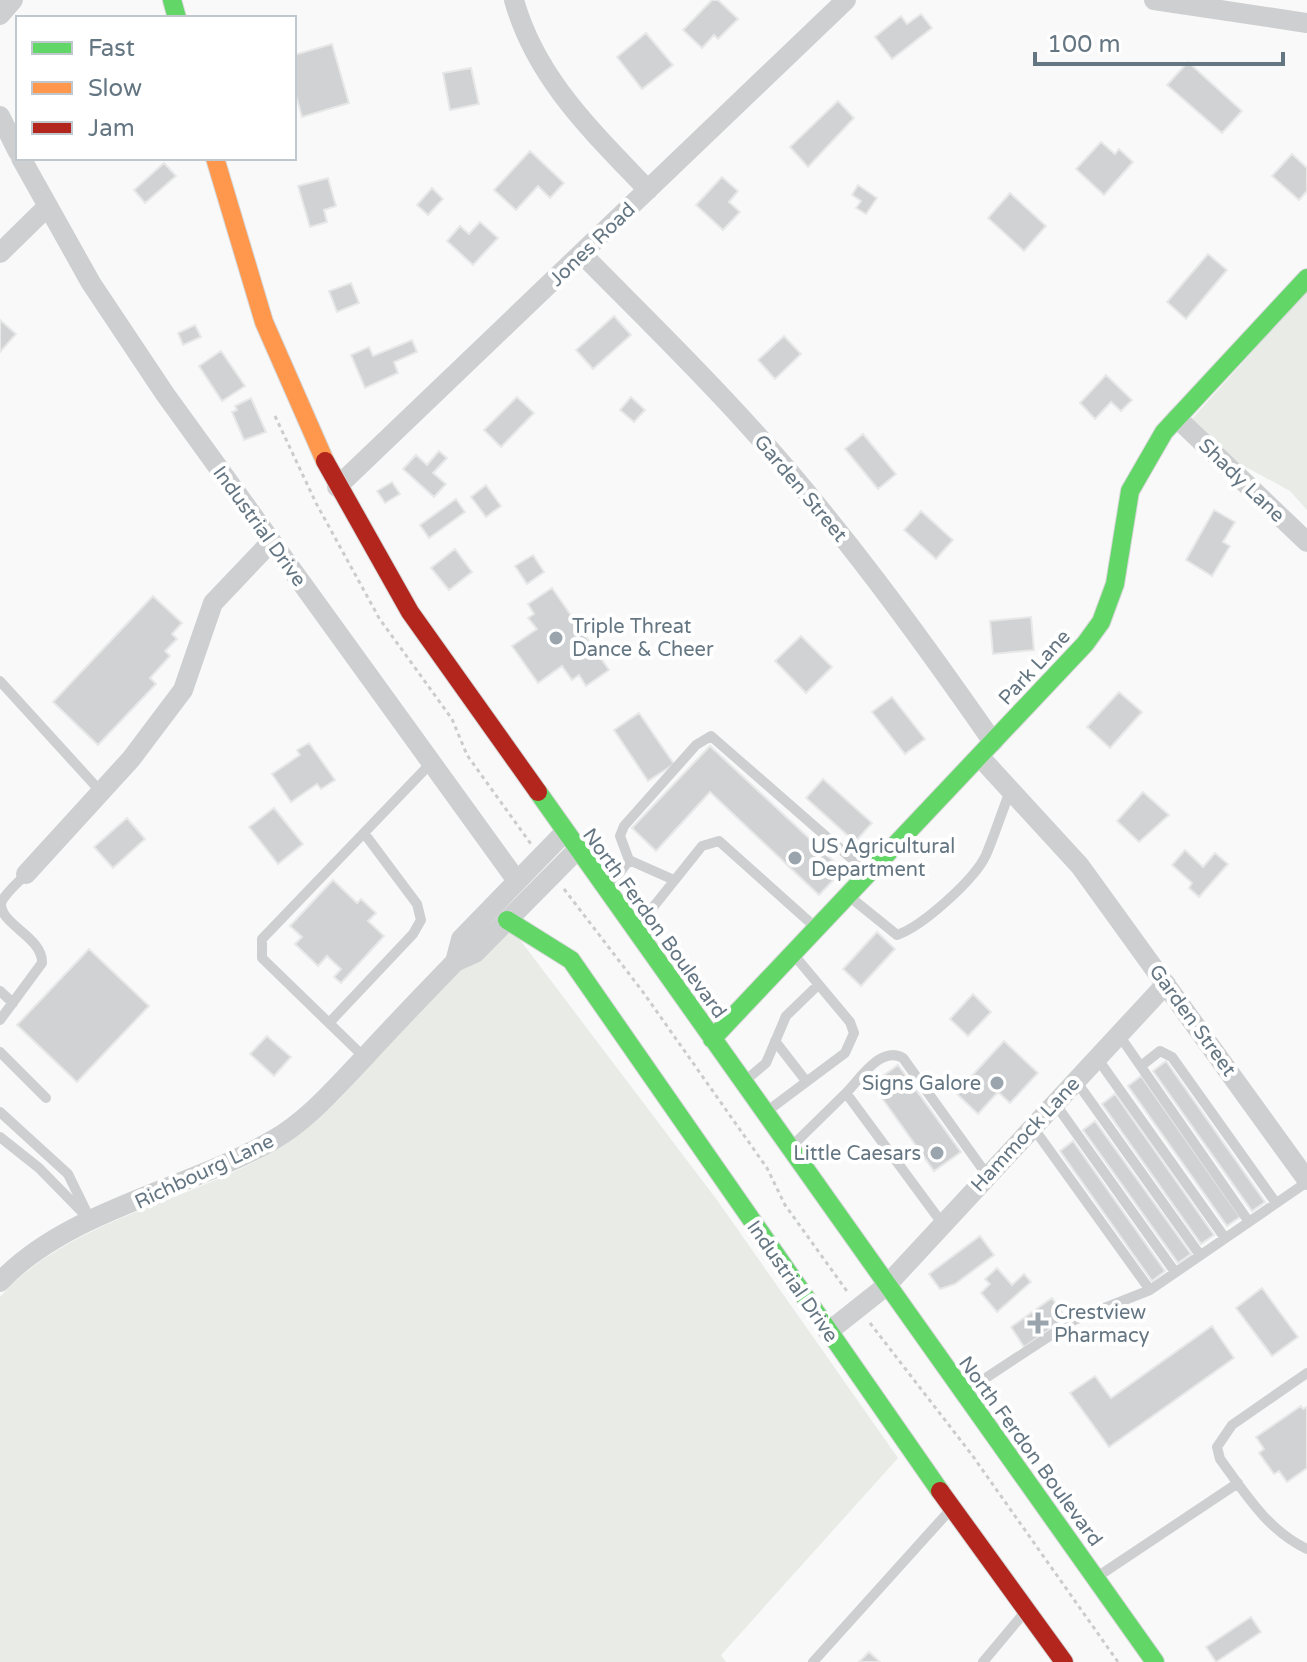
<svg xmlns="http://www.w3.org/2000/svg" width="1307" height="1662" font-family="'Varela Round',sans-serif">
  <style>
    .green { fill: #e8ebe6 }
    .building { fill: #d0d2d3; stroke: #e8e8e8; stroke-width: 2 }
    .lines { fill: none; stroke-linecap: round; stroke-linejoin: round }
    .fast-casing { stroke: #d5d6d7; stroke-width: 20 }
    .slow-casing { stroke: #d5d6d7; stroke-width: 20 }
    .jam-casing { stroke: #d5d6d7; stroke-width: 20 }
    .path { stroke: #cbcccd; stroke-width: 3; stroke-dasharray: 4 4; stroke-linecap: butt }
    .lane { stroke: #cecfd0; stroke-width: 10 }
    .street { stroke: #cecfd0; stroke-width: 20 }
    .fast { stroke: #63d668; stroke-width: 18 }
    .slow { stroke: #ff974d; stroke-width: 18 }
    .jam { stroke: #b3261e; stroke-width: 18 }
    .poi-dot { fill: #99a4ac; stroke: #fff; stroke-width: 3 }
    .labels { text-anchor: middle; stroke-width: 8; stroke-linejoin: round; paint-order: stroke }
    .street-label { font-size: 20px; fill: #657683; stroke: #fff }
    .poi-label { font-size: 20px; fill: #657683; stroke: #fff; text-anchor: start }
  </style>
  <rect width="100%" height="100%" fill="#f9f9f9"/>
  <path class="green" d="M1307,291v219l-17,-19 -57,-31 -42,-40z
    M508,924l209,276 181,258 -177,197 5,7h-726v-365c76,-84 197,-94 288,-155 36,-23 64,-57 92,-88 42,-45 82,-90 128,-130z"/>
  <path class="building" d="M712,0h6l20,19 -20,20 -4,-4 -12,13 -19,-18z
    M921,14l11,14 -40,31 -17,-22 26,-21 6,8z
    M646,33l27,32 -31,24 -25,-32z
    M332,44l17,59 -47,14 -8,-28v-34z
    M1188,62l54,49 -20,22 -55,-48z
    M471,68l8,36 -29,6 -7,-37z
    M838,101l16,17 -46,49 -18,-20z
    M1101,142l14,12 4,-5 14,13 -29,33 -28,-26z
    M530,151l34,32 -14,15 -12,-12 -22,24 -22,-20z
    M1292,154l15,14v23l-8,9 -27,-24z
    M164,163l12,13 -31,27 -11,-13z
    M722,177l16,14 -9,11 11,10 -17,18 -27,-25z
    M328,178l8,28 -12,4 3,12 -17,5 -12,-41z
    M858,185l19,13 -11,16 -10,-6 5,-7 -9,-6z
    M432,188l11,11 -15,16 -11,-10z
    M1010,193l36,33 -22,25 -36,-33z
    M480,222l18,16 -25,27 -26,-24 13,-15 9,8z
    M1208,254l19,16 -41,49 -19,-17z
    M351,283l8,20 -22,9 -8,-21z
    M614,316l17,19 -38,34 -17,-19z
    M0,320l16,14 -16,18z
    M195,325l6,12 -18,8 -5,-12z
    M784,336l17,18 -26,25 -17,-19z
    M412,340l5,12 -23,10 4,11 -33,15 -14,-33 18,-8 4,9z
    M221,351l24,35 -23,15 -23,-35z
    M1106,375l26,25 -11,11 -10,-9 -16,17 -15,-16z
    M517,397l17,16 -33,34 -17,-17z
    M631,397l14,13 -11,12 -14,-12z
    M251,398l15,34 -22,8 -12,-28 5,-2 -2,-4z
    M863,434l33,40 -18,15 -33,-40z
    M439,451l8,7 -14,15 13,11 -12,13 -31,-28 13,-14 11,10z
    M392,482l8,12 -15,9 -8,-12z
    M486,485l15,21 -15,11 -15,-20z
    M456,499l9,13 -36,26 -9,-13z
    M1214,510l21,12 -12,20 7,4 -18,30 -26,-16z
    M921,511l32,29 -17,19 -32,-29z
    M455,549l17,23 -23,18 -18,-22z
    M533,555l11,17 -17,12 -12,-18z
    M552,588l57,82 -23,16 -7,-11 -7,5 -10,-14 -24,17 -26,-37 25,-17 -9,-11 6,-4 -6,-10z
    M153,596l29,27 -10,11 5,5 -12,12 5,5 -20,22 6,6 -58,61 -45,-43z
    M1031,617l3,33 -41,4 -3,-33z
    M801,636l31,31 -26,26 -31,-32z
    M1119,692l23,20 -32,36 -23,-21z
    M892,697l33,42 -20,15 -33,-42z
    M639,713l35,51 -26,17 -34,-51z
    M309,743l26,37 -14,9 -4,-5 -26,18 -19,-28 28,-19 -3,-5z
    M710,746l133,124 -24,25 -109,-103 -54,59 -24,-23z
    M823,779l49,44 -17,19 -49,-44z
    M1143,792l26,23 -30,27 -22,-21z
    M274,808l29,36 -25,20 -29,-37z
    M127,818l18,21 -32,29 -19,-21z
    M1185,850l18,17 12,-14 13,11 -29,33 -10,-9 3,-5 -20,-18z
    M333,880l24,23 4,-4 15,14 -8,8 16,15 -43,47 -7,-6 7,-8 -14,-13 -9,10 -23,-22 7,-7 -12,-11z
    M877,932l18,17 -34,37 -18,-17z
    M89,949l60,57 -72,76 -60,-57z
    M973,994l18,18 -23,24 -18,-17z
    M267,1036l24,21 -17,19 -24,-22z
    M1004,1041l34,32 -28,30 -12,-11 -20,22 -22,-21z
    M1166,1061l99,141 -13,9 -99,-140z
    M898,1065l63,87 -27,19 -62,-87z
    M1141,1076l99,141 -13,9 -99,-140z
    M1115,1094l99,141 -13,9 -99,-140z
    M1095,1121l96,133 -13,9 -95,-133z
    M1073,1141l92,130 -13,10 -92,-130z
    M980,1236l14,19 -39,29 -15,5 -11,-15z
    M997,1268l15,17 12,-11 7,8 -34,30 -16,-19 9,-9 -5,-5z
    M1262,1288l36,49 -26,19 -36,-48z
    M1052,1298l14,20 -42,29 -13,-20z
    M1212,1326l22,32 -125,89 -39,-54 25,-17 16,22z
    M1301,1406l2,3 4,-2v61l-20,14 -8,-11 -5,3 -15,-21 5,-4 -8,-12z
    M1251,1617l10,15 -45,30 -10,-15z
    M869,1652l11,10h-21z"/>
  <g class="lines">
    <g class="fast-casing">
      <path id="fast" d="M172,0l5,18
        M538,792l617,870
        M507,920l64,40 369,531
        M712,1039l373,-395 16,-22 14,-38 15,-93 34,-59 143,-154"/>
    </g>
    <g class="slow-casing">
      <path id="slow" d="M215,158l49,164 61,139"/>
    </g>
    <g class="jam-casing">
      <path id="jam" d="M325,461l85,151 128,180
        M940,1491l124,171"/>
    </g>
    <path class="path" d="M275,416l41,87 63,115 73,101 15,36 64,89
      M564,889l79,103 124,176 18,37 64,89
      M870,1323l102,132 146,207"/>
    <path class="lane" d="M0,681l101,111
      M629,860l45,20
      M606,883l12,-8 11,-15 -9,-24 4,-10 72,-81 15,-9 157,137
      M850,897l47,38c26,-9 78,-56 89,-80 9,-21 16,-44 25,-66
      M638,926l64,-80 17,-5 95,85
      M0,991l13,12
      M0,1020l42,-57c1,-26 -42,-38 -41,-60 4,-10 18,-21 25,-29
      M329,1023l84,-89 8,-14 -4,-16 -53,-71
      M1119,1035l130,187
      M775,1041l31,40
      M0,1052l46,46
      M364,1057l-102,-99v-19l170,-177
      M1097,1058l128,180
      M1141,1066l19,-15 12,6 104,146
      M746,1080l20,-17 20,-47 32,-31
      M1076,1081l124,174
      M846,1093c14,-14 35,-48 57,-35l84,117
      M1054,1102l121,170
      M770,1109l75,-56 9,-20 -4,-11 -56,-67
      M0,1112l68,62 23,47
      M1032,1126l118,164
      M0,1137l39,31 45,46
      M794,1144l52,-51 96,130
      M1307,1373l-75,52 -15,22 3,12c25,34 47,71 87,90
      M966,1391l108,-71 76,-30 157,-108
      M1100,1575l138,-92
      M813,1662l138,-153
      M983,1662l41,-49"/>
    <path class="street" d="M514,0c22,79 79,132 134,190
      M1154,0l153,23
      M0,15l13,-15
      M0,116l18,36
      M21,158l70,125 74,111 352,487
      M0,253l47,-46
      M583,255c55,56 112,111 165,170 90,99 169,208 245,317
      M1177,418l130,124
      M337,487l509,-487
      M980,757l100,109 227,314
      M26,874l105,-115 52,-69 30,-87 57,-60
      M455,962l6,-23 103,-106
      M0,1282c67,-72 189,-93 273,-142 35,-20 62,-52 90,-81 30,-33 61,-65 92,-97l20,-9 101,-102
      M828,1332l58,-46 280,-302"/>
    <use href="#fast" class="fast"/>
    <use href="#slow" class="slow"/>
    <use href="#jam" class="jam"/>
  </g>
  <g class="poi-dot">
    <circle cx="556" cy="638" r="8"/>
    <circle cx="795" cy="858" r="8"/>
    <circle cx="997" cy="1083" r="8"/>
    <circle cx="937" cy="1153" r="8"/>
    <path d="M1034 1311h8v8h8v8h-8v8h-8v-8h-8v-8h8z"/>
  </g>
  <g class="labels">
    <g class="street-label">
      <text transform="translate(592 244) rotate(-44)" y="7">Jones Road</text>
      <text transform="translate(1242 480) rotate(44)" y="7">Shady Lane</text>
      <text transform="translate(801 488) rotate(50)" y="7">Garden Street</text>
      <text transform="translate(260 526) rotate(54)" y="7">Industrial Drive</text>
      <text transform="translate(1034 667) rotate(-47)" y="7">Park Lane</text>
      <text transform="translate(655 923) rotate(54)" y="7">North Ferdon Boulevard</text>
      <text transform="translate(1193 1020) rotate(54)" y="7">Garden Street</text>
      <text transform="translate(1025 1134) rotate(-47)" y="7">Hammock Lane</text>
      <text transform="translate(204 1171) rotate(-25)" y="7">Richbourg Lane</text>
      <text transform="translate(793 1281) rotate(55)" y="7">Industrial Drive</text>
      <text transform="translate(1031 1451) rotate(54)" y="7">North Ferdon Boulevard</text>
    </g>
    <g class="poi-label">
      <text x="572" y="633">Triple Threat<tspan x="572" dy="23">Dance &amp; Cheer</tspan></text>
      <text x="811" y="853">US Agricultural<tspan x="811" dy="23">Department</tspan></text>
      <text x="981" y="1090" text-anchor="end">Signs Galore</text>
      <text x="921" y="1160" text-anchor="end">Little Caesars</text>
      <text x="1054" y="1319">Crestview<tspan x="1054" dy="23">Pharmacy</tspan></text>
    </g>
  </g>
  <rect x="16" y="16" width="280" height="144" fill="#ffffff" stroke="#c1c8cd" stroke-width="2"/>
  <rect x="32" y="42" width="40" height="12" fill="#63d668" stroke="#c1c8cd" stroke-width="2"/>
  <text x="88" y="56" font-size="24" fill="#657683">Fast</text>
  <rect x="32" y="82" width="40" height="12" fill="#ff974d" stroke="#c1c8cd" stroke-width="2"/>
  <text x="88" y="96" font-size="24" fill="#657683">Slow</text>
  <rect x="32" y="122" width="40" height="12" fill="#b3261e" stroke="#c1c8cd" stroke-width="2"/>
  <text x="88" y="136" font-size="24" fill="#657683">Jam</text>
  <path d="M1035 52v12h248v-12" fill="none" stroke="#657683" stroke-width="4"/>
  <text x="1047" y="52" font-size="24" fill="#657683" stroke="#ffffff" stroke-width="6" paint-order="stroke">100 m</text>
</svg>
